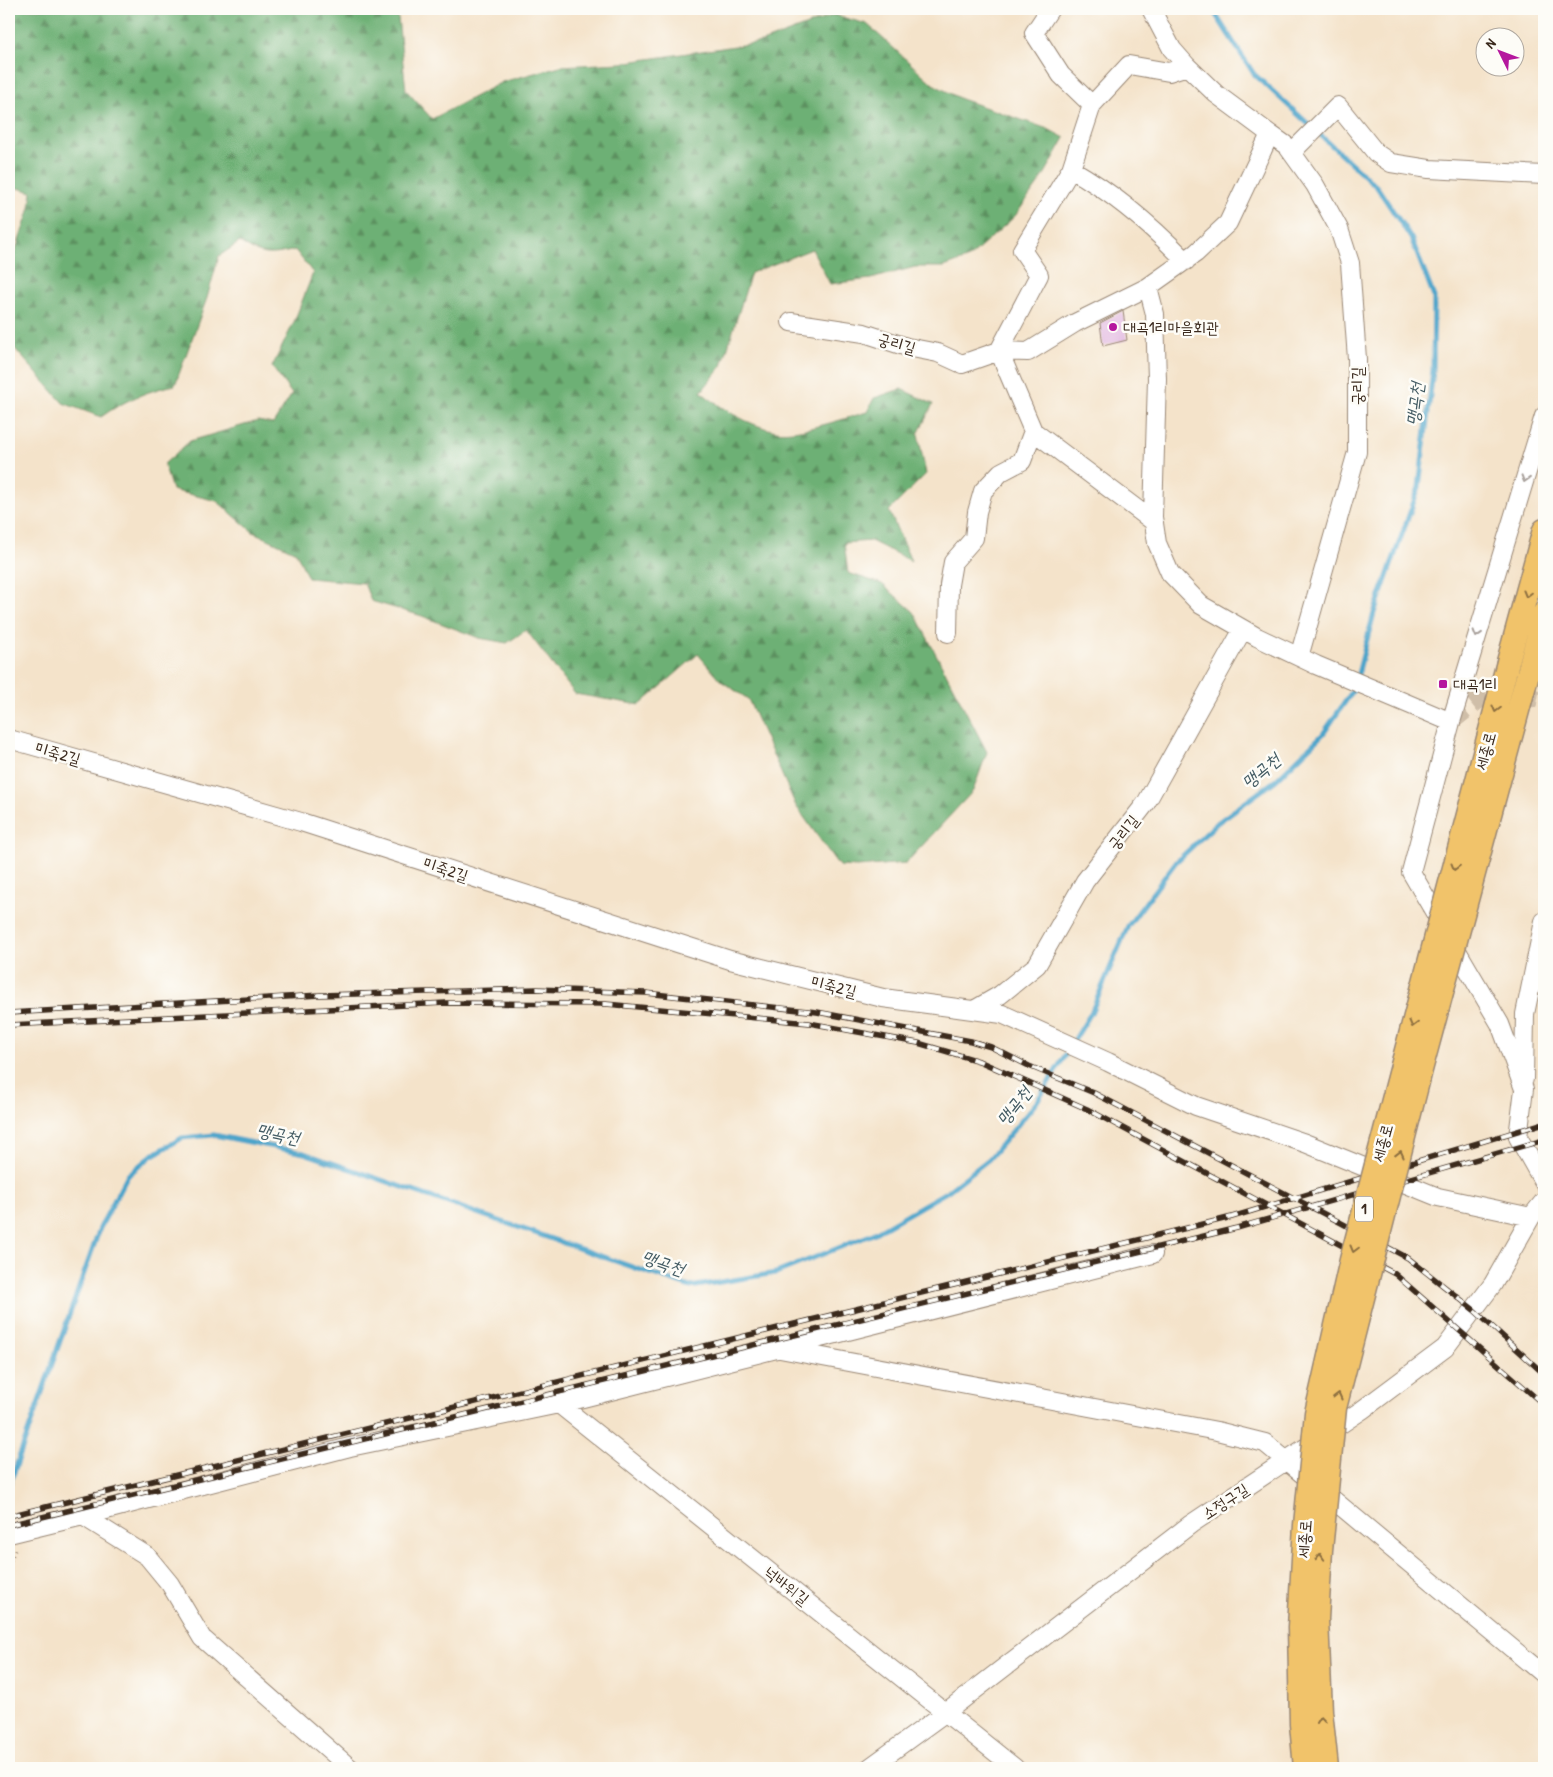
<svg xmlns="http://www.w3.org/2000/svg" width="1553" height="1777" font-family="'Patrick Hand','Poor Story',sans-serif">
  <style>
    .forest { fill: url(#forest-firs); stroke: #546d49 }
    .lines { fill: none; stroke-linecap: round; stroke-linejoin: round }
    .stream { stroke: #4ea4ca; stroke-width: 5 }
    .building { fill: #ddabdd }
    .minor-tunnel { stroke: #cfbea8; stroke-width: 18; stroke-dasharray: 18 9; stroke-linecap: butt }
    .minor-casing { stroke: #988674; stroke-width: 20 }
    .major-casing { stroke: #988674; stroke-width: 25 }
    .path { stroke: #988674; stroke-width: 3; stroke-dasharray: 1 4; stroke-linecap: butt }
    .minor { stroke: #fff; stroke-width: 18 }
    .major { stroke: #f1c36a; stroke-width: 22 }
    .rail-casing { stroke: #3b2a1e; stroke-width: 5.5 }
    .rail { stroke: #fdfcf7; stroke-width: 4; stroke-dasharray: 11; stroke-linecap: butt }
    .major-bridge-casing { stroke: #988674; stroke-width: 25; stroke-linecap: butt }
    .major-bridge { stroke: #f1c36a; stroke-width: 22 }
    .oneway { stroke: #a79f9a }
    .oneway2 { stroke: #8d6f40 }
    .poi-dot { fill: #b5179e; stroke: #fdfcf7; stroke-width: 2 }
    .labels { text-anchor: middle; stroke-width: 5; stroke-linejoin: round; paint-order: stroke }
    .shield { fill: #fdfcf7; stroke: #75695f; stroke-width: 1 }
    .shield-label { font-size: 15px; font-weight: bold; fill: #3b2a1e }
    .poi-label { font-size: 16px; fill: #3b2a1e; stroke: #fdfcf7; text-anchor: start }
    .street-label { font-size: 16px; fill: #3b2a1e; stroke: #fdfcf7 }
    .water-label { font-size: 18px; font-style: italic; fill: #435b63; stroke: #fdfcf7 }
  </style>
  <defs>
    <pattern id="forest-firs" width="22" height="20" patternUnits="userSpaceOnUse" patternTransform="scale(1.25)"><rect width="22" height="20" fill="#6db074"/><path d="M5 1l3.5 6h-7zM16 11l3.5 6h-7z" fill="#5b8f5f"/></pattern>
  </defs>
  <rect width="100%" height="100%" fill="#fdfcf7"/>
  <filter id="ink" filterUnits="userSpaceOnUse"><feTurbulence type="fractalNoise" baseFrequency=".02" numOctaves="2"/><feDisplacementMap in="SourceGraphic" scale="10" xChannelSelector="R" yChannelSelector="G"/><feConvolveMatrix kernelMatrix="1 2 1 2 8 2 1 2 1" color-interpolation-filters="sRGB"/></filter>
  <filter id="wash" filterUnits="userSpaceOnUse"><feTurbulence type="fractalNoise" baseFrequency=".0096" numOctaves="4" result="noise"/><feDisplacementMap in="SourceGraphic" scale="20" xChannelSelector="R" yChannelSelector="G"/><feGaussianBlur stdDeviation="1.12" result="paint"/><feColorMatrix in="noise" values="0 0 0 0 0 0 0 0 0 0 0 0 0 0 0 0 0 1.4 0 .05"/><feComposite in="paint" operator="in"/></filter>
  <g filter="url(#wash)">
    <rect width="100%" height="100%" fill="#f4e3ca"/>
    <path class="forest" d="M9,9h388l9,81 26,29 70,-37 58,-16 61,-3 141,-21 72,-27 33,9 66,60 28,15 87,30 17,9 -22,39 -28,39 -46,42 -25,9h-29l-44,12 -41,5 -18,-35 -61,24 -29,93 -21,26c21,17 47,33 75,39 21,4 70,-13 91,-19l7,-14 27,-9 32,15 -15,30 8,40 -37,37 22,50 -40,-20 -27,2 4,30 34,11 32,28 73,140 -14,39 -67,72 -49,4 -18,-1 -43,-60 -48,-107 -27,-18 -23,-27 -58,51 -65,-11 -49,-64 -19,13 -28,-5 -57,-22 -51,-15 -7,-18 -56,-5 -12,-26 -43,-20 -36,-31 -45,-11 -8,-26 26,-23 68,-20 15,3 19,-30 -20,-27 22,-45 19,-49 -18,-23c-25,6 -33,7 -55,-8l-21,14 -12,42 -32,87c-26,5 -52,16 -74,32l-38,-14 -54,-61v-72l21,-62 2,-16 -14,-4 -9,4z"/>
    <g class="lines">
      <path class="stream" d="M9,1486l91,-258 27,-52 24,-20 31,-18 32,-3 90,18 386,134 86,-14 97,-39 75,-43 41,-32 47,-56 55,-90 37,-87 47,-63 42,-40 59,-43 47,-46 31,-45 20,-76 45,-126 14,-117 1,-73 -23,-59 -34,-51 -123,-113 -42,-65"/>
    </g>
    <g id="blocks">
      <path class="building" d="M1123,311l4,29 -24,6 -3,-23z"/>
    </g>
  </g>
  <g filter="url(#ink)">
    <use href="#blocks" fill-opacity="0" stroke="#988674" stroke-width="1"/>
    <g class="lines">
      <path class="minor-tunnel" d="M1451,722l40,-32 53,10"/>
      <g class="minor-casing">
        <path id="minor" d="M1050,9l-16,24 27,42 31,30
          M1151,9l21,40 15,17
          M1292,152l46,-46 38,47 15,10 38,6 115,6
          M1071,169c44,25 80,56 115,92
          M1148,287l7,27 2,65 -4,138 4,26 13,30 31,32 56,32 59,28 135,57
          M791,322l73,11 43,14 31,6 24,11 37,-13 29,1 47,-29 73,-36 48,-34 32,-30 42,-89 17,12 28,39 24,44 11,34 7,96v93l-58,205
          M1544,416l-93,306 -40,150 89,152 24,65 -6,48 26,46
          M1154,522l-121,-91 -34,-80 40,-76 -17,-25 49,-81 21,-64 37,-40 40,7 18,-6 29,28 54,40
          M948,633l1,-48 4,-23 21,-24 3,-26 6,-21 18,-19 21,-11 11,-30
          M9,739l292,83 429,138 153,38 119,16 106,48 88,44 109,37 133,54 93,20
          M974,1010l26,-15 37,-30 48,-84 61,-78 97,-174
          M1524,1079l1,-65 19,-93
          M780,1349l437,82 48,12 279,232
          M559,1404l456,364
          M9,1534l74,-18
          M350,1768l-148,-130 -32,-54 -23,-28 -64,-40 267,-69 209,-43 594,-150
          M869,1768l77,-56 245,-188 171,-114 83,-62 48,-64 38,-67 13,-16"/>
      </g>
      <g class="major-casing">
        <path id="major" d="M1508,662l36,-132
          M1530,666l14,-53"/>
      </g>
      <path class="path" d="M9,1565l7,-17"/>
      <use href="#minor" class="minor"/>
      <use href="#major" class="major"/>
      <g class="rail-casing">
        <path id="rail" d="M9,1013l311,-18 217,-6 109,4 171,19 154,29 20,6 38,19 65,27 314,165 66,52 70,64
          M9,1025l437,-22 160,1 203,19 109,20 61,18 108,48 308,165 149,131
          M9,1516l1223,-299 312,-94
          M9,1525l1228,-297 307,-88"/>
      </g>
      <use href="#rail" class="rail"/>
      <g class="major-bridge-casing">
        <path id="major-bridge" d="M1305,1768l-4,-44 -2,-97 6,-102 11,-112 35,-153 157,-598
          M1327,1768l-6,-57 -4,-92 4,-69 14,-142 86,-338 109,-404"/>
      </g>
      <use href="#major-bridge" class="major-bridge"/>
    </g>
    <defs><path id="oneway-chevron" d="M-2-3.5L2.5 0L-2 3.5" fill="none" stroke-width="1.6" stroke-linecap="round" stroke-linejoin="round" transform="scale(1.25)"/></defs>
    <g class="oneway">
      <use href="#oneway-chevron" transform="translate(1525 479) rotate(107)"/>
      <use href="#oneway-chevron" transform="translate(1477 634) rotate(107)"/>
    </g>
    <g class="oneway2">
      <use href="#oneway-chevron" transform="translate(1527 594) rotate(105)"/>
      <use href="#oneway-chevron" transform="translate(1496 709) rotate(105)"/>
      <use href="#oneway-chevron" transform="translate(1455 867) rotate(105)"/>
      <use href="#oneway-chevron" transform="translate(1413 1024) rotate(105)"/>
      <use href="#oneway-chevron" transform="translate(1400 1154) rotate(-76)"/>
      <use href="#oneway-chevron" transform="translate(1354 1249) rotate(105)"/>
      <use href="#oneway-chevron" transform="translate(1338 1396) rotate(-76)"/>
      <use href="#oneway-chevron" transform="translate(1320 1557) rotate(-87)"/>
      <use href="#oneway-chevron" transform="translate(1321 1720) rotate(-96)"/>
    </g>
  </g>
  <g class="poi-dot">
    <circle cx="1113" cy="327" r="5"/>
    <rect x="1438" y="679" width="10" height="10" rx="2.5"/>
  </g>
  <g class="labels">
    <rect class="shield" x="1355" y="1196.5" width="18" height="25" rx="4"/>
    <g class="shield-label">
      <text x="1364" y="1214">1</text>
    </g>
    <g class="poi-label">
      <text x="1123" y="333">대곡1리마을회관</text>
      <text x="1453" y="690">대곡1리</text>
    </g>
    <g class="street-label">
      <text transform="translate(897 343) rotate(16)" y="6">궁리길</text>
      <text transform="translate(1357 386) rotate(-90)" y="6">궁리길</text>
      <text transform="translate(1485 751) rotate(-75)" y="6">세종로</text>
      <text transform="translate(58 753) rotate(16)" y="6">미죽2길</text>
      <text transform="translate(1123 832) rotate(-52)" y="6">궁리길</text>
      <text transform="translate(446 869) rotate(18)" y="6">미죽2길</text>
      <text transform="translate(834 986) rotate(14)" y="6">미죽2길</text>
      <text transform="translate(1382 1143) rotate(-75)" y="6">세종로</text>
      <text transform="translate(1225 1501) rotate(-33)" y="6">소정구길</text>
      <text transform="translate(1304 1539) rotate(-86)" y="6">세종로</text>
      <text transform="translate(787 1585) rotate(38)" y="6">넉바위길</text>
    </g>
    <g class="water-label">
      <text transform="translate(1415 404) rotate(-83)" y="6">맹곡천</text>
      <text transform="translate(1261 771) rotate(-40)" y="6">맹곡천</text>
      <text transform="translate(1014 1106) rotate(-52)" y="6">맹곡천</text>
      <text transform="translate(278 1134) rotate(12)" y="6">맹곡천</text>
      <text transform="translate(663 1263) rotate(19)" y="6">맹곡천</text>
    </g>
  </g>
  <rect width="1553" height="1777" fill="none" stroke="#fdfcf7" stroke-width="30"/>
  <g transform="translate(1500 52) rotate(312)"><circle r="24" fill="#fdfcf7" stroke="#afa8a0"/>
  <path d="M0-4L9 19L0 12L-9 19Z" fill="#b5179e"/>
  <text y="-8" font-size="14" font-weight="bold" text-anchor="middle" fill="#3b2a1e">N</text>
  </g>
</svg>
